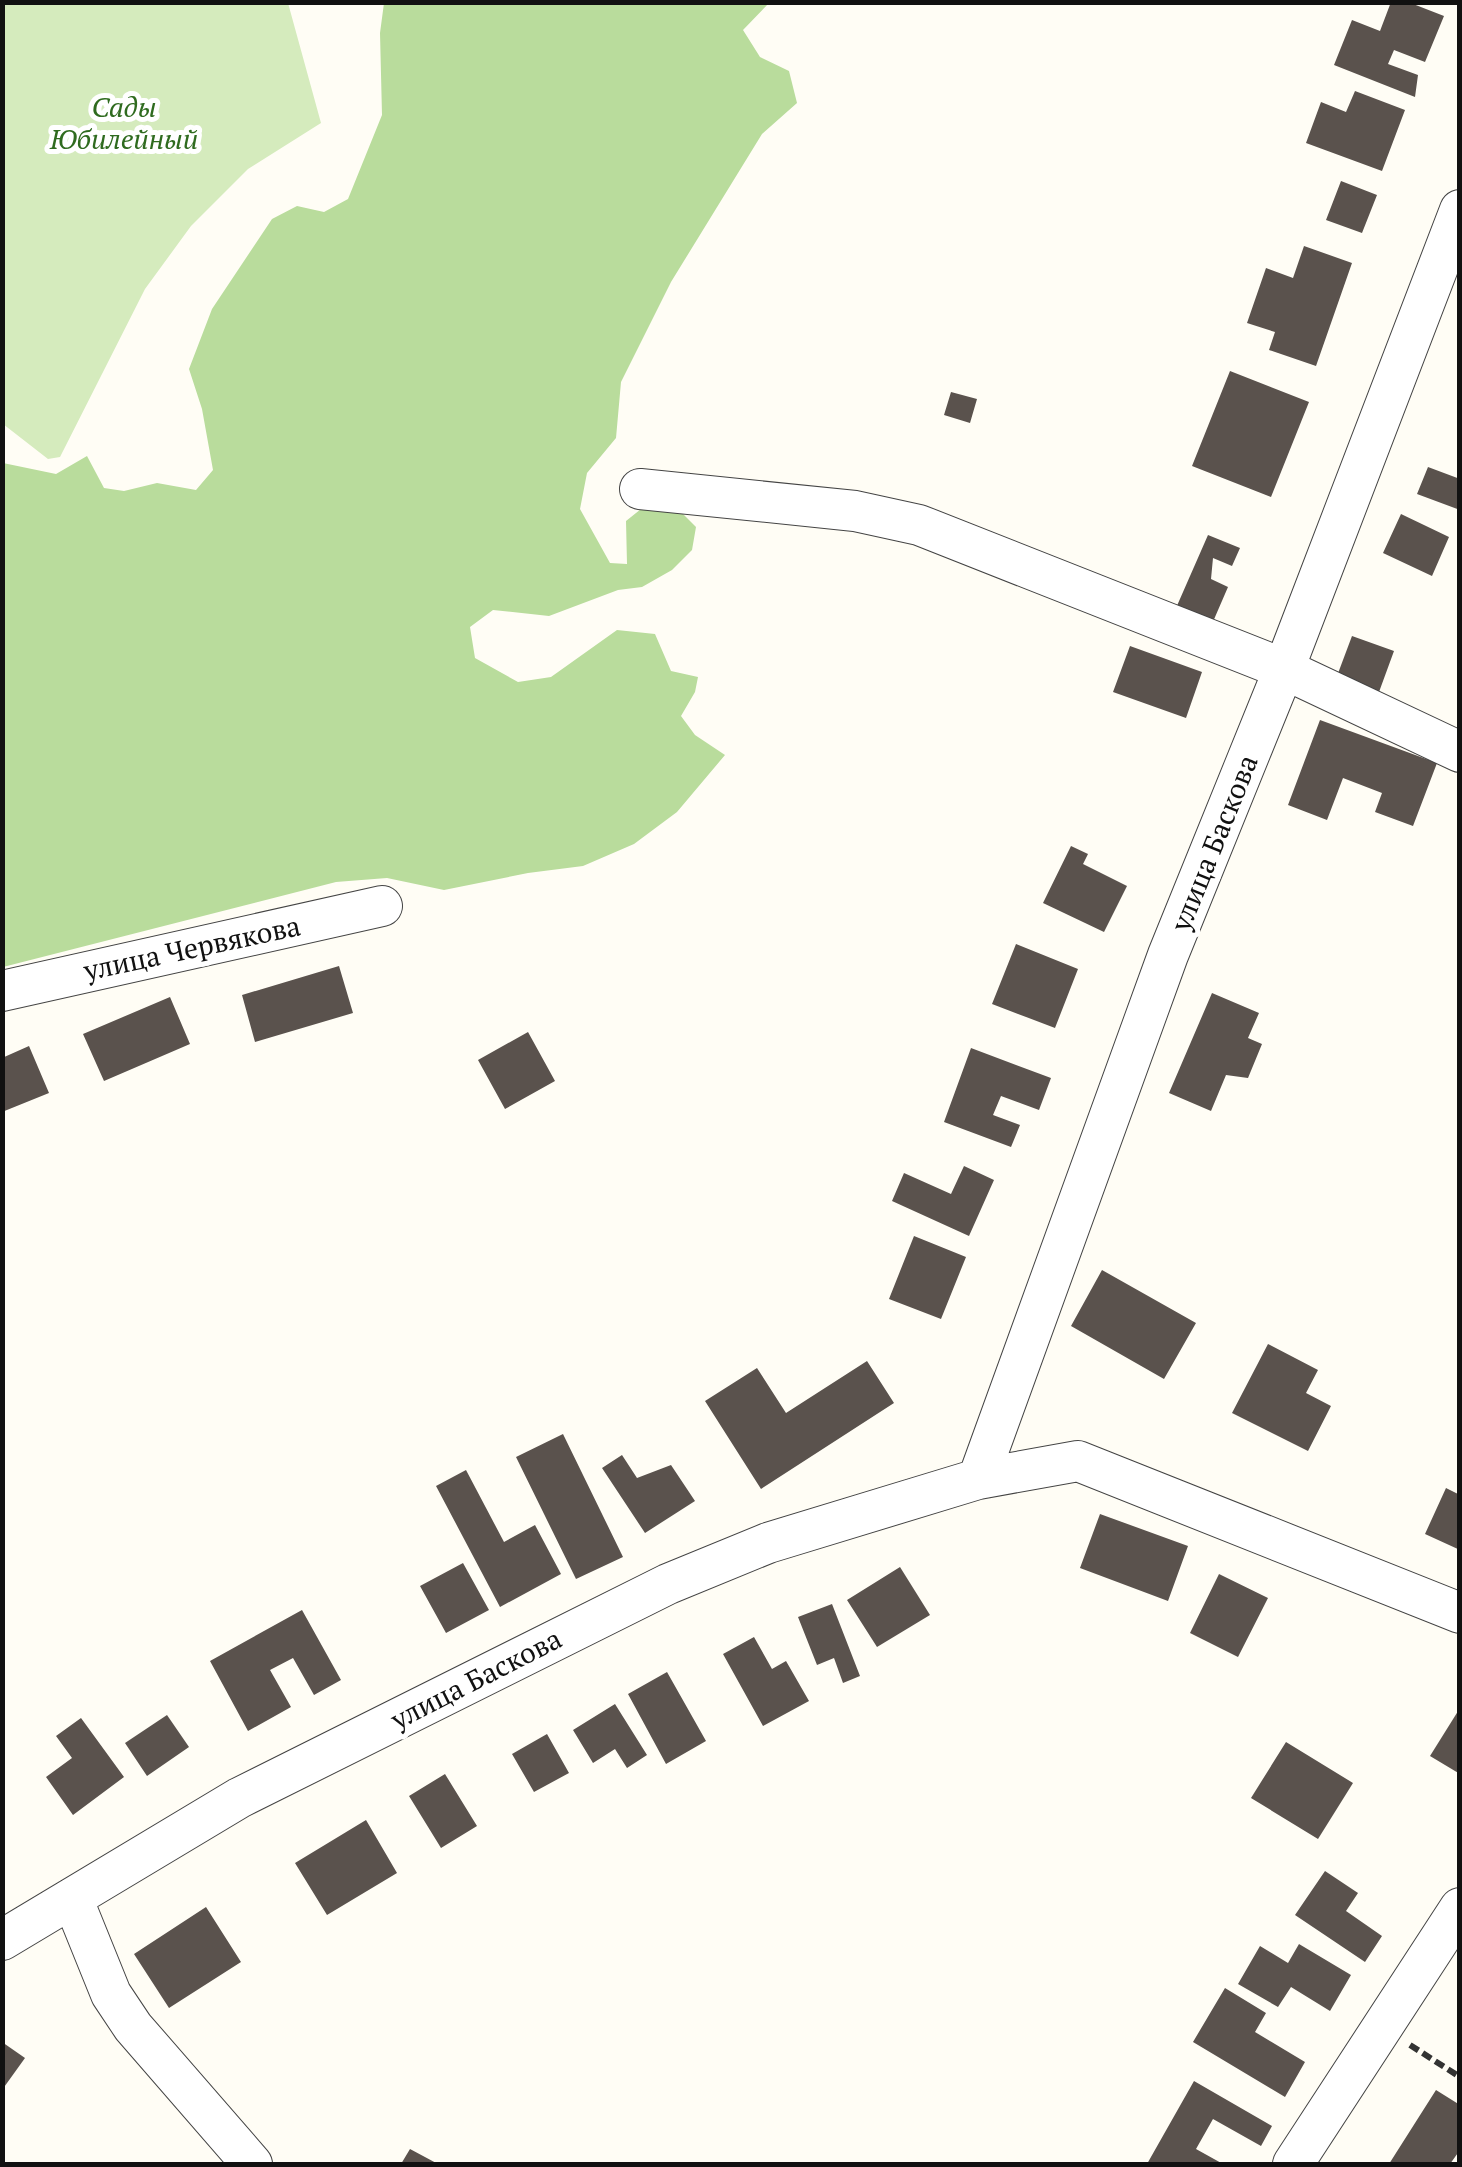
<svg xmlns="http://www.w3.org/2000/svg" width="1462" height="2167" font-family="'PT Serif',serif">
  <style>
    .green { fill: #d5ebbd }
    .forest { fill: #b9dc9c }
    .building { fill: #5a524d }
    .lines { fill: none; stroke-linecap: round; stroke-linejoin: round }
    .minor-casing { stroke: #444; stroke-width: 42 }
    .path { stroke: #333; stroke-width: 6; stroke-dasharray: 10 5; stroke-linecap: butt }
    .minor { stroke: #fff; stroke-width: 40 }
    .labels { text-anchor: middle; stroke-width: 10; stroke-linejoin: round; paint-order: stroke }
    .park-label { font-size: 28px; font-style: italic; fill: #2f6b1f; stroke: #fff }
    .street-label { font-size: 28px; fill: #111; stroke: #fff }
  </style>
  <rect width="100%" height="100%" fill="#fffdf5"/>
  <path class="green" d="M2,3h286l33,120 -73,46 -57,57 -46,63 -85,168 -12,2 -45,-35z"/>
  <path class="forest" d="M384,3h385l-26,27 17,27 29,14 8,32 -35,31 -91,148 -50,100 -5,56 -29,35 -7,36 30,54 17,1 -1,-43 15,-12h37l18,18 -4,23 -20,20 -30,17 -24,3 -69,26 -56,-6 -23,17 5,31 43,24 33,-5 66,-47 38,4 16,37 27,6 -3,15 -14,24 14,19 30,20 -48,57 -43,32 -51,22 -55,7 -84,17 -57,-12 -51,4 -333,85v-504l53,11 31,-18 17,32 20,3 33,-8 39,7 17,-20 -11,-61 -13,-40 23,-60 60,-90 25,-13 27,6 24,-13 34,-84 -2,-82z"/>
  <path class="building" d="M1391,2h17l36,14 -19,46 -31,-12 -6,14 30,11 -3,22 -81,-32 18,-45 28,11z
    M1355,91l50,19 -23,61 -76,-28 15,-41 25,10z
    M1341,181l36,14 -15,38 -36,-13z
    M1304,246l48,17 -36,103 -47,-16 6,-18 -28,-9 19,-55 27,10z
    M1230,371l79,31 -38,95 -79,-31z
    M951,392l26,7 -7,24 -26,-8z
    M1428,467l32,12v31l-43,-16z
    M1401,514l48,23 -17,39 -49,-23z
    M1208,535l32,13 -8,18 -19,-8 -2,21 17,8 -16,37 -36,-16z
    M1352,636l42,15 -15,41 -42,-16z
    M1130,646l72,26 -16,46 -73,-26z
    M1320,720l117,43 -24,63 -38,-14 7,-19 -39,-15 -16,42 -39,-15z
    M1071,846l17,8 -5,10 44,22 -23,46 -61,-29z
    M1016,944l62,25 -23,59 -63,-24z
    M339,966l14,47 -98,29 -13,-47z
    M1212,993l47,20 -11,25 14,6 -14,34 -22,-3 -15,36 -42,-18z
    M170,997l20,47 -86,37 -21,-47z
    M528,1032l27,49 -50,28 -27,-49z
    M29,1046l20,47 -47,19v-54z
    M971,1048l80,30 -12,32 -38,-14 -8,19 27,10 -9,22 -67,-25z
    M964,1166l30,14 -25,56 -77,-35 12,-28 47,21z
    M914,1236l52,21 -25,62 -52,-20z
    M1102,1270l94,53 -32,56 -93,-53z
    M1268,1344l50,26 -12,23 25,13 -23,45 -76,-38z
    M867,1361l27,42 -133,86 -56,-88 52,-33 29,45z
    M563,1434l60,123 -47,22 -60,-122z
    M622,1455l15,23 34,-13 24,36 -50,32 -43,-65z
    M466,1470l38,72 31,-17 26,49 -61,33 -64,-121z
    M1446,1488l14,7v55l-35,-16z
    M1100,1514l88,32 -20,55 -88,-33z
    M463,1563l26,47 -43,23 -26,-47z
    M900,1567l30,48 -53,32 -30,-47z
    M1219,1574l49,24 -30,59 -48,-24z
    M832,1604l28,72 -17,7 -9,-25 -17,7 -19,-48z
    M302,1610l39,70 -27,15 -21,-37 -23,12 21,37 -43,24 -38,-70z
    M754,1637l18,32 14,-8 23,40 -46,25 -40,-72z
    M667,1672l39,69 -40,23 -38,-70z
    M615,1704l32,51 -20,13 -12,-19 -22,14 -20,-33z
    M1460,1708v66l-30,-18z
    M167,1715l22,32 -42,29 -22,-33z
    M81,1718l43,59 -51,38 -27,-38 26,-19 -16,-22z
    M547,1734l22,39 -35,19 -22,-38z
    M1286,1742l67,41 -35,56 -67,-41z
    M445,1774l32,52 -36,22 -32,-52z
    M366,1820l31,53 -70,42 -32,-52z
    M1325,1871l33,22 -12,18 36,25 -17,26 -70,-47z
    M206,1907l35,55 -72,46 -35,-54z
    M1299,1944l52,31 -21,36 -39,-24 -13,20 -40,-23 22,-38 28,17z
    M1225,1988l41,25 -11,19 50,30 -20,35 -92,-55z
    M2,2042l23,16 -23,32z
    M1194,2081l78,45 -11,20 -48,-27 -17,30 27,15h-76z
    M1436,2090l24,15v45l-10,14h-61z
    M410,2149l28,15h-37z"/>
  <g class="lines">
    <g class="minor-casing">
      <path id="minor" d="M640,489l215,22 64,14 365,144 176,83
        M2,991l380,-85
        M978,1479l190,-524 116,-286 176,-459
        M73,1900l38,94 22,33 119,137
        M2,1940l237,-142 429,-214 100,-41 210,-64 100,-18 382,152
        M1293,2164l167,-256"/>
    </g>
    <path class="path" d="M1410,2045l50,32"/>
    <use href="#minor" class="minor"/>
  </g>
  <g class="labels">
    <g class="park-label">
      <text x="124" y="117">Сады<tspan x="124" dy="32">Юбилейный</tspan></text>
    </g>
    <g class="street-label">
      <text transform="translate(1214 843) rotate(-68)" y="10">улица Баскова</text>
      <text transform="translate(192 948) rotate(-12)" y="10">улица Червякова</text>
      <text transform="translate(476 1679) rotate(-27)" y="10">улица Баскова</text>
    </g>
  </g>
  <rect width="1462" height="2167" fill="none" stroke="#111111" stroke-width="10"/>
</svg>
